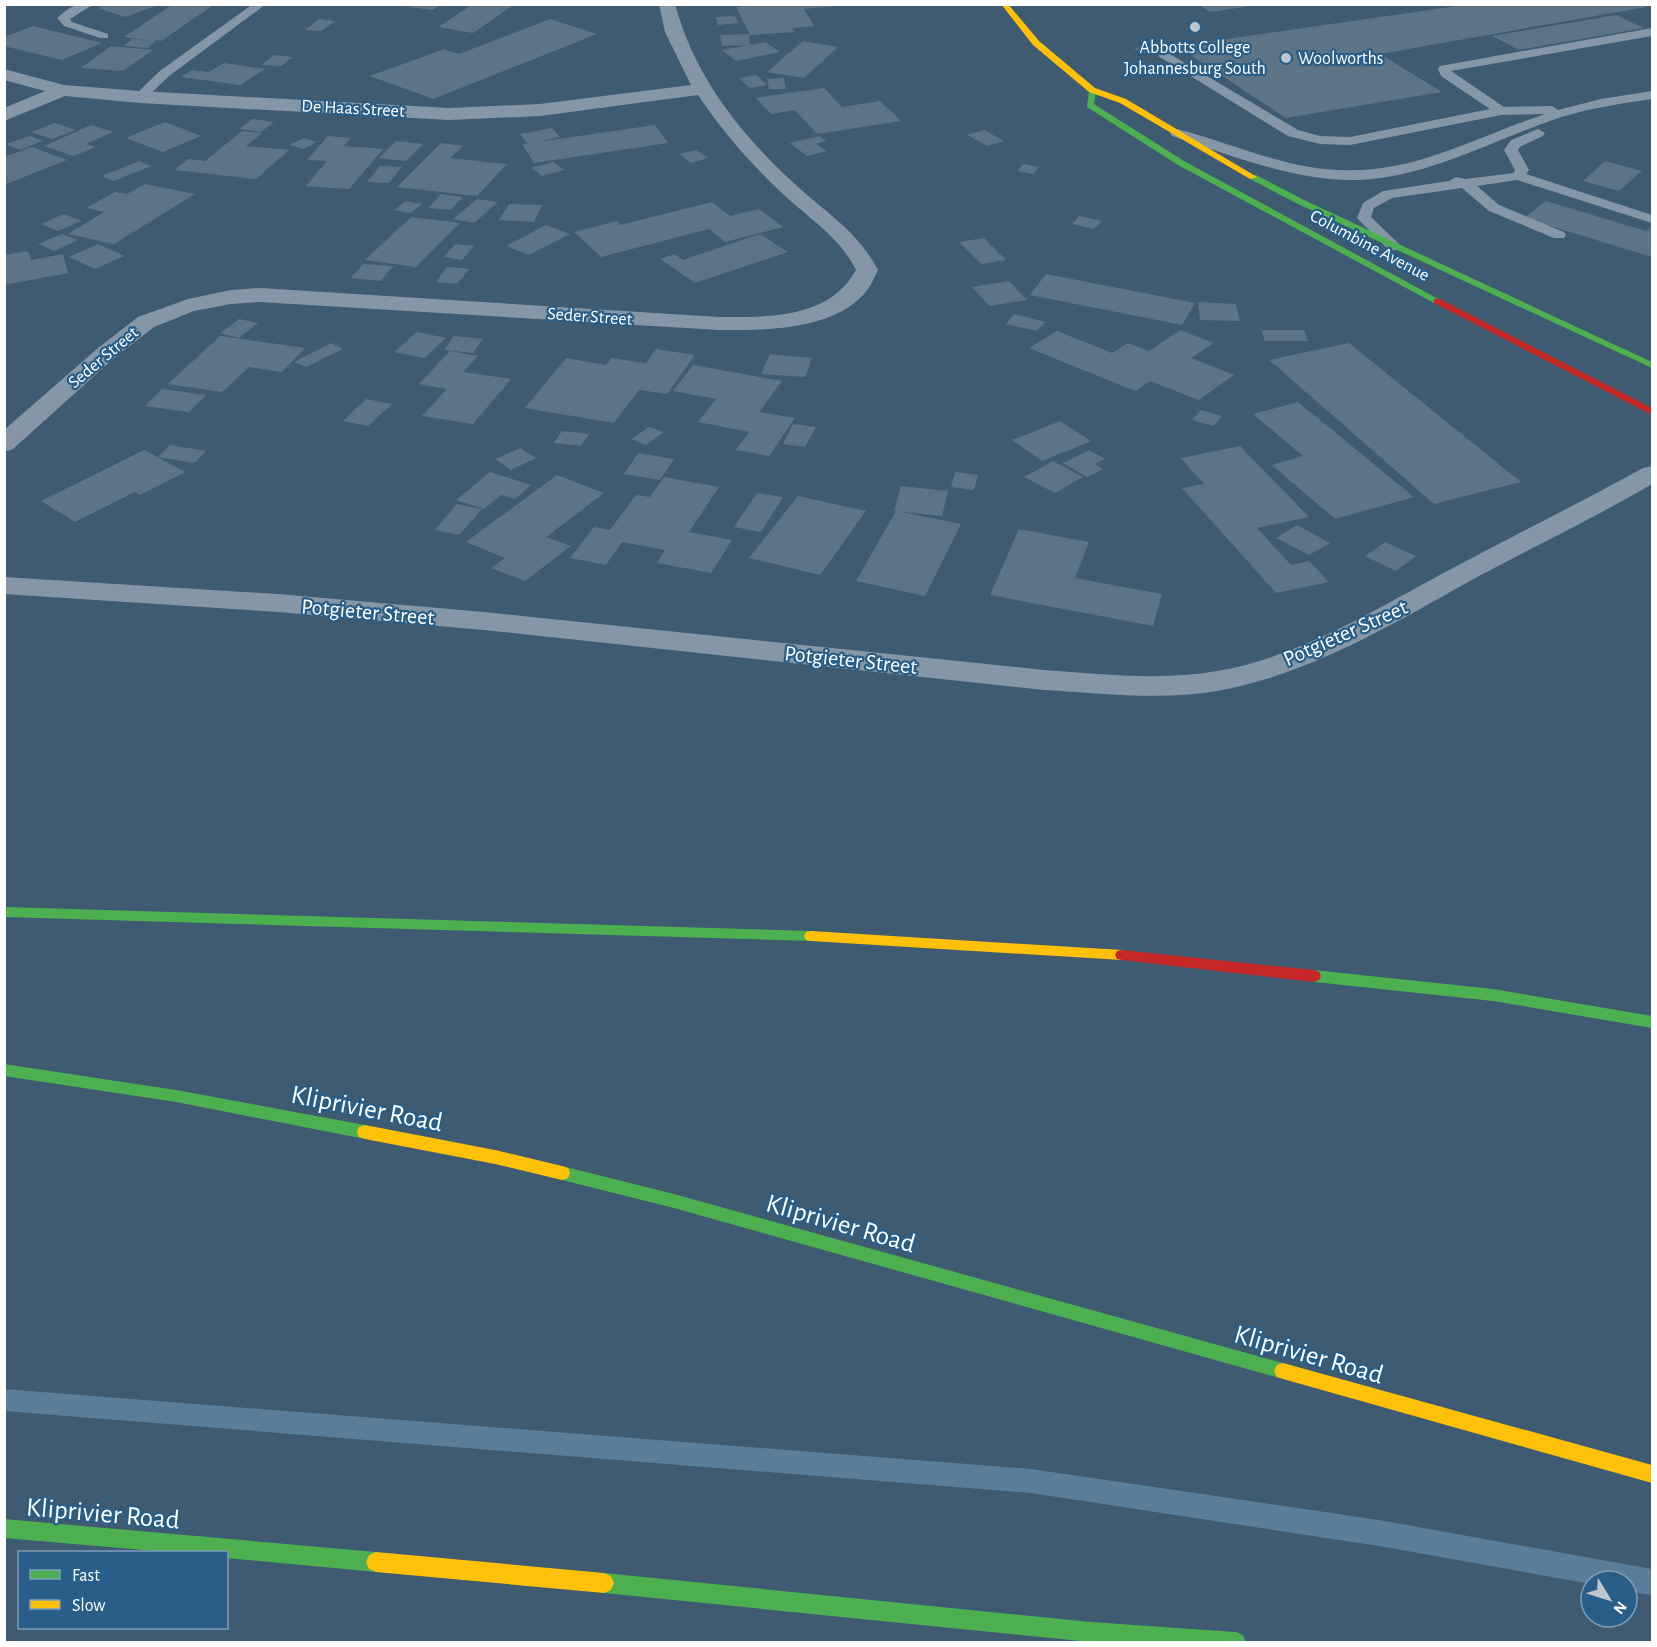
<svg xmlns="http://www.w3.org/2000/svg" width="1657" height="1647" font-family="'Alegreya Sans',sans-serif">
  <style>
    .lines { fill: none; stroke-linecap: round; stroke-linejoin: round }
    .stream { fill: #5a7e99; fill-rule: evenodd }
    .building { fill: #5d7486 }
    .lane { fill: #8597a7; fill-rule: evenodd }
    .street { fill: #8597a7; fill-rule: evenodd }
    .fast { fill: #4caf50; fill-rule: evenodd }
    .slow { fill: #ffc107; fill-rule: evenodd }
    .jam { fill: #c62828; fill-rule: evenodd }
    .poi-dot { fill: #bbc6ce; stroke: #285e88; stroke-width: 2 }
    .labels { text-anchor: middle; stroke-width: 4.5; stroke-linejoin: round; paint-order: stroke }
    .far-poi-label { font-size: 18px; fill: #fff; stroke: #285e88 }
    .far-street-label { font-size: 18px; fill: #fff; stroke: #285e88 }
    .street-label { font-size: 22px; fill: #fff; stroke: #285e88 }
    .near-street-label { font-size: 27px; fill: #fff; stroke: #285e88 }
  </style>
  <rect width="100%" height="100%" fill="#3e5b72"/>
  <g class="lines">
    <path class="stream" d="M4,1389l1027,80 348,51 273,49v26l-25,-4v-10h-36v3l-212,-38 -348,-53 -1027,-82z"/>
  </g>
  <path class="building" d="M109,4h49v1l-33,12 -27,-9z
    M173,4h42l-54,37 -4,-1 -10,8 -24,-2 9,-7 20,2 -28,-4z
    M413,4h28l-8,6 -24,-3z
    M473,4l39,2 -39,27 -35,-6z
    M765,4h72v2l-33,3 10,17 -22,2 3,4 -45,3 -14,-28z
    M1198,4h53v2l-41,6z
    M1471,4l181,2 -272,48 62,38 -156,26 -109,-72z
    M1616,15l28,13 -125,22 -27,-14z
    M735,16l3,7 -20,2 -2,-8z
    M319,19l16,2 -14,10 -16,-1z
    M550,19l47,15 -164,65 -63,-23 74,-27 15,5z
    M33,26l69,17 -40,17 -58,-14v-9z
    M749,34l1,11 -28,1 -2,-11z
    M803,41l35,6 -34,31 -37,-6z
    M765,42l15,10 -44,9 -14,-11z
    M1146,44l12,5 -13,4 -11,-4z
    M111,46l42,4 -30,21 -42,-3z
    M274,55l19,2 -12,9 -20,-1z
    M224,63l41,6 -25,16 -59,-8 11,-7 17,2z
    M756,75l11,10 -17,3 -11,-10z
    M784,78l2,11h-17l-2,-10z
    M824,88l18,19 38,-6 21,20 -84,13 -22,-24 -24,4 -15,-16z
    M252,119l22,3 -13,10 -22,-3z
    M165,122l36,14 -38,16 -37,-14z
    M55,123l21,7 -24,9 -21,-7z
    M91,125l22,7 -27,12 9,3 -21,9 -30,-10z
    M655,125l13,18 -134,20 -12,-19h6l-8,-10 32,-6 8,9 -22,5z
    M984,130l20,11 -17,5 -20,-11z
    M242,131l20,2 -16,13 43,4 -33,29 -81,-9 13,-11 17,2z
    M30,136l13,5 -23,9 -14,-6z
    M328,136l23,2 -7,8 39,3 -34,40 -43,-3 21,-25 -20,-1z
    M819,136l7,5 -10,3 11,7 -20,5 -17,-13z
    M304,138l13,4 -14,7 -14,-4z
    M396,141l27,3 -17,17 -27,-3z
    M441,143l22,3 -13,12 57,6 -30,32 -80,-9z
    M32,147l35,13 -63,25v-28z
    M696,150l12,8 -17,5 -12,-9z
    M139,161l12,5 -37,15 -12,-5z
    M1605,161l37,10 -23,20 -36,-10z
    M553,162l12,8 -23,6 -11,-8z
    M1023,164l16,3 -6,7 -16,-3z
    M380,166l22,1 -13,16 -22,-1z
    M145,184l50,10 -81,50 -46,-10 36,-22 -18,-4 29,-16 12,2z
    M441,194l22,3 -13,13 -22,-2z
    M477,199l21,3 -24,21 -21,-4z
    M406,201l16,3 -11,9 -17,-3z
    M1546,201l100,30 6,-5v31l-128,-39z
    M712,202l18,14 29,-7 24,18 -58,15 -16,-13 -108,28 -27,-25 43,-11 3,4z
    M509,204l33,1 -8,17 -35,-2z
    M64,214l17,7 -23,10 -17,-7z
    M1079,216l23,5 -8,8 -22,-5z
    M411,217l49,6 -44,44 -51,-7z
    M546,225l24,9 -41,21 -23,-9z
    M62,234l16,6 -24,11 -16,-7z
    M760,234l28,18 -93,31 -35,-24 15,-5 8,6z
    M984,238l22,22 -25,4 -22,-22z
    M98,244l26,12 -29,13 -26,-12z
    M455,244l19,2 -12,14 -18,-3z
    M28,251l3,9 32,-6 5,19 -64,12v-30z
    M363,264l30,2 -12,15 -30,-3z
    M447,267l22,2 -12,15 -21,-2z
    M1046,274l149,29 -13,22 -152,-30z
    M1009,281l18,19 -37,6 -18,-19z
    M1198,302l38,2 4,17 -40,-1z
    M1014,314l31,8 -8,9 -31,-7z
    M239,319l19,4 -19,15 -19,-5z
    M1180,330l34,13 -23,15 43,17 -35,25 -49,-19 -15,10 -106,-43 28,-17 55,22 16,-10 21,8z
    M1261,330h43l4,11h-43z
    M417,332l29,6 -22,20 -30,-6z
    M220,336l22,3 63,9 -23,24 -33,-5 -27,25 -54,-8z
    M454,336l29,3 -10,14 -29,-3z
    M331,343l12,6 -37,18 -12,-5z
    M1349,343l172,139 -87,22 -165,-144z
    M656,349l39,6 -28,39 -28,-4 -25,33 -89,-15 41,-50 40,7 5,-7 35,5z
    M450,351l28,5 -15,16 48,7 -38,45 -51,-8 25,-27 -28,-5z
    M770,354l42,4 -7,19 -44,-3z
    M693,365l89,16 -23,31 36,6 -26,38 -33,-6 13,-18 -51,-10 18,-23 -43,-8z
    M162,389l44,6 -17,17 -44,-6z
    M366,399l26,5 -24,22 -25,-5z
    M1298,402l116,95 -79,22 -63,-54 31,-9 -50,-42z
    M1201,410l21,6 -9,10 -21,-6z
    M1060,421l31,20 -49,20 -30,-21z
    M793,424l23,3 -11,20 -22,-3z
    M649,427l15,5 -18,13 -15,-6z
    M562,431l27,3 -8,12 -27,-3z
    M170,445l36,6 -12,12 -36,-6z
    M1240,446l69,71 -52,11 34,37 18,-4 20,21 -53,11 -94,-105 22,-4 -23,-26z
    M520,448l16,10 -25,12 -16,-11z
    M144,450l41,22 -45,23 -5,-3 -60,30 -34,-21z
    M1089,450l16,9 -10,5 8,5 -16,8 -24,-14z
    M638,453l36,6 -14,21 -36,-6z
    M1053,461l30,16 -28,16 -31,-16z
    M490,472l41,13 -16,14 -14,-4 -17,14 -28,-9z
    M955,472l23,3 -4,15 -23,-3z
    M557,475l47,18 -58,44 25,9 -46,35 -34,-13 14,-10 -39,-16z
    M664,477l55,10 -30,45 43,8 -21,33 -54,-10 8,-13 -43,-8 -16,23 -36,-7 24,-31 16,3 26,-35 14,2z
    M901,486l47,5 -6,25 -48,-5z
    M757,493l26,4 -22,35 -27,-5z
    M798,496l68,15 -46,64 -71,-17z
    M457,504l25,5 -23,26 -24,-5z
    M896,511l65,13 -36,72 -69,-15z
    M1297,525l33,18 -21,12 -33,-17z
    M1019,529l70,13 -14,36 87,16 -9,32 -163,-31z
    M1385,542l31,14 -20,15 -31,-15z"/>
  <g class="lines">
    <path class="lane" d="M78,4h16l-24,15 2,3 36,12v4h-8l-36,-12 -7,-8 11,-9z
      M253,4h13l-97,72 -25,24h-8l-2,-3 2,-3 25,-24z
      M1652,28v8l-201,35 53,36 48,-1 6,4 43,-11 51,-8v8c-34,5 -69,10 -102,22 -63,22 -124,56 -191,59 -63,2 -128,-25 -187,-44l-2,-3 7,-4c43,11 84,29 127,37 94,18 157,-24 241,-52l-44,1 -151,30 -30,-1 -32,-8 -130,-80 6,-4 4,1 130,77 22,6 30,1 140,-28 -49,-33 -3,-7 2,-3z
      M1538,129l7,4 -2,3 -22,10 -3,4 11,20 -3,4 126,41v8l-135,-43 -40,6 22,19 65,27 2,3 -2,3h-10l-65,-27 -27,-23 -70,10 -18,10 -3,9 28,27 2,3 -2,3h-10l-32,-32 6,-15 20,-12 66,-10 7,-4 9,2 49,-6 1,-3 -11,-20 7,-10z"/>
    <path class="street" d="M659,4h16c21,78 72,138 131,190 28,24 55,43 72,76 -4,8 -8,18 -14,24 -34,37 -99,36 -145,36l-459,-28 -29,2 -37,7 -40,16 -40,31 -101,91 -9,3v-22l94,-82 40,-31 50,-18 43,-9 29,-2 459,29c50,0 110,2 137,-47 -16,-33 -48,-52 -73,-76 -32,-30 -61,-63 -85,-99l-158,21 -91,4 -309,-17 -75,-7 -61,25v-13l41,-17 -41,-11v-11l60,16 76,6 309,17 91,-4 151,-19 -26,-53z
      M1652,466v18c-56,33 -115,61 -173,92 -83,46 -167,98 -262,115 -57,10 -116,2 -173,-1l-560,-60 -206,-18 -274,-18v-17l274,17 206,18 560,58c57,4 116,11 173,1 84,-14 162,-64 236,-103 63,-34 127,-65 190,-100z"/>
    <path class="fast" d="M1089,90l7,2 -2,12 90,57 258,140 -8,2 -256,-138 -91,-58z
      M1250,175h6l48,25 348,162v6l-354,-164 -48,-25z
      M4,907l807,24 5,1 2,4 -2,4 -5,1 -807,-24z
      M1314,970l179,19 159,27v12l-159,-27 -179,-19 -5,-2 -2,-4 2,-4z
      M4,1064l172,26 189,35 6,2 2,5 -2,5 -6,2 -189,-37 -172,-26z
      M562,1166l112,28 609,169 6,2 3,6 -3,6 -6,2 -609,-171 -112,-28 -6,-2 -2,-5 2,-5z
      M4,1519l372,33 7,3 3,7 -3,7 -7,3 -150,-14v-6h-59l-163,-14z
      M604,1573l487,49 145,10 7,3 3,7h-155l-487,-49 -7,-3 -3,-7 3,-7z"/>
    <path class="slow" d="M1001,4h7l31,37 56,47 31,11 131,78 -7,2 -130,-76 -31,-11 -56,-47z
      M811,931l311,19 5,1 2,4 -2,4 -5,1 -311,-19 -5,-1 -2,-4 2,-4z
      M365,1125l130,25 67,16 6,2 2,5 -2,5 -6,2 -67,-16 -130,-25 -6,-2 -2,-5 2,-5z
      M1283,1363l369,102v18l-369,-104 -6,-2 -3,-6 3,-6z
      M376,1552l228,21 7,3 3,7 -3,7 -7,3 -228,-21 -7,-3 -3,-7 3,-7z"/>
    <path class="jam" d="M1434,299h6l212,109v7l-218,-112z
      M1122,950l192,20 5,2 2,4 -2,4 -5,2 -192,-22 -5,-1 -2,-4 2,-4z"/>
  </g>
  <g class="poi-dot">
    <circle cx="1195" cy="27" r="6"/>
    <circle cx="1286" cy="58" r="6"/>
  </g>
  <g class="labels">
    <g class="far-poi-label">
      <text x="1195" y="53">Abbotts College<tspan x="1195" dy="21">Johannesburg South</tspan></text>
      <text x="1298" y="64" text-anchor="start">Woolworths</text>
    </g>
    <g class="far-street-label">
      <text transform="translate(353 108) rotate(3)" y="6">De Haas Street</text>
      <text transform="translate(1370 245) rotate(28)" y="6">Columbine Avenue</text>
      <text transform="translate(590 316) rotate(4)" y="6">Seder Street</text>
      <text transform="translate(103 357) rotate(-40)" y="6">Seder Street</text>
    </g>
    <g class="street-label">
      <text transform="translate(368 611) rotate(5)" y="8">Potgieter Street</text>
      <text transform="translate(1345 632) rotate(-24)" y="8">Potgieter Street</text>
      <text transform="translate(851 659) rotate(6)" y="8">Potgieter Street</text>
    </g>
    <g class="near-street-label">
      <text transform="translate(367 1108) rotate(11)" y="9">Kliprivier Road</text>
      <text transform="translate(841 1223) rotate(16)" y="9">Kliprivier Road</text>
      <text transform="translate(1309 1354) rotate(16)" y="9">Kliprivier Road</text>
      <text transform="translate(103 1513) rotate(5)" y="9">Kliprivier Road</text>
    </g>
  </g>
  <rect width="1657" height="1647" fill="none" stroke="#ffffff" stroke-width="12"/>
  <rect x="18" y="1551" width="210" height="78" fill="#285e88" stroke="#7e9eb8" stroke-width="1.5"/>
  <rect x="30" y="1570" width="30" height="9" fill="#4caf50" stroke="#7e9eb8" stroke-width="1.5"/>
  <text x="72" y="1581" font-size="18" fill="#ffffff">Fast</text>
  <rect x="30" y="1600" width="30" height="9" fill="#ffc107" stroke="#7e9eb8" stroke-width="1.5"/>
  <text x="72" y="1611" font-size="18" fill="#ffffff">Slow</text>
  <g transform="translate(1609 1599) rotate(128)"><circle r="28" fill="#285e88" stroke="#7e9eb8" stroke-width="1.5"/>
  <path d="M0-4.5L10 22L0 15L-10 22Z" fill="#bbc6ce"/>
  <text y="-9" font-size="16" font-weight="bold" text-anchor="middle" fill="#ffffff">N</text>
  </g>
</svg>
